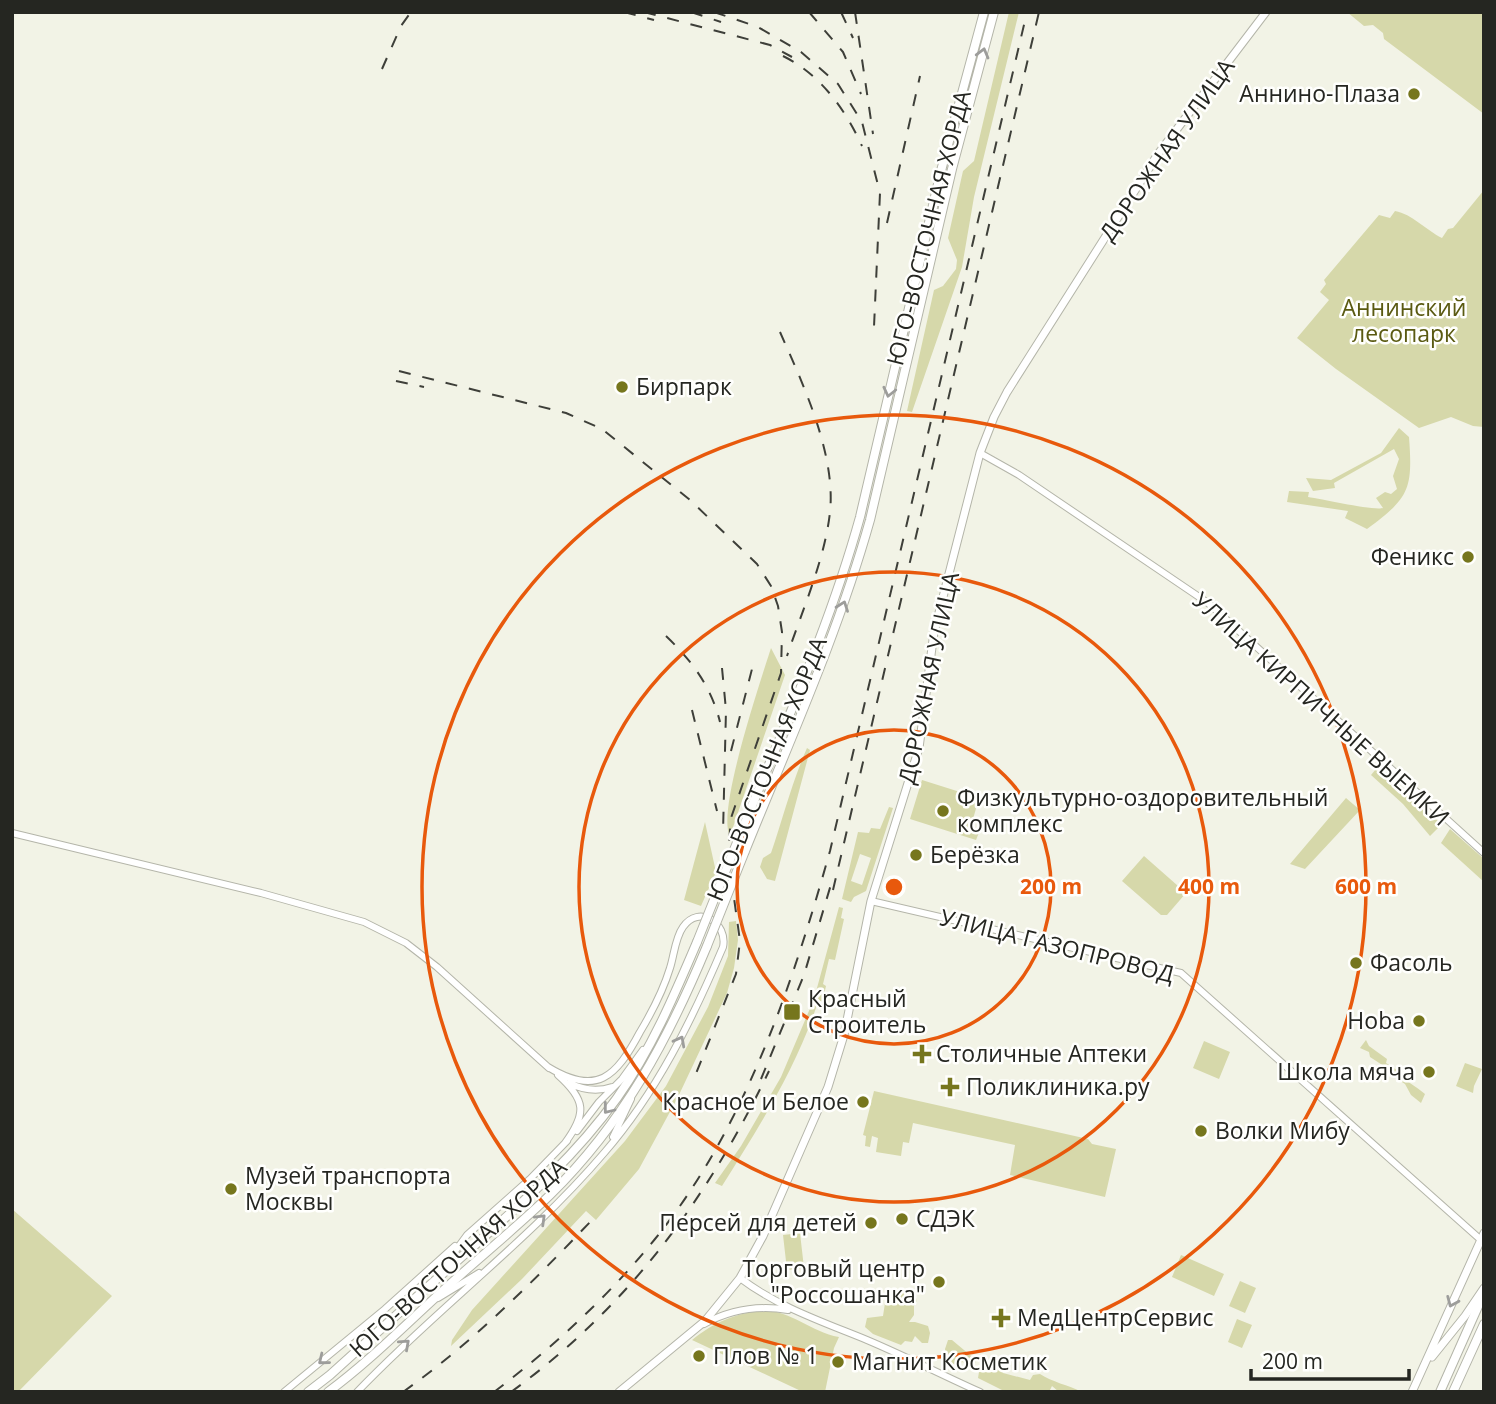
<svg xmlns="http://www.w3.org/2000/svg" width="1496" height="1404" font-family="'Open Sans',sans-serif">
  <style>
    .green { fill: #d6d8aa; fill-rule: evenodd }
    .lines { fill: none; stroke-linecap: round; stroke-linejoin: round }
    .tertiary-casing { stroke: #b4b5a9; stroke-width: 8 }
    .secondary-casing { stroke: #b4b5a9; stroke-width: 9 }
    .primary-casing { stroke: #b4b5a9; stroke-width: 10 }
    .tertiary { stroke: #fff; stroke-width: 6 }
    .secondary { stroke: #fff; stroke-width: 7 }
    .primary { stroke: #fff; stroke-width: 8 }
    .rail { stroke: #3e3f39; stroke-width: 2; stroke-dasharray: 12 12; stroke-linecap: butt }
    .primary-bridge-casing { stroke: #b4b5a9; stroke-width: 10; stroke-linecap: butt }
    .primary-bridge { stroke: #fff; stroke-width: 8 }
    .oneway { stroke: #9d9d9b }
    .ring { fill: none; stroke: #e8590c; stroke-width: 3.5 }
    .poi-dot { fill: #76761d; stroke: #fffffd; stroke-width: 2.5 }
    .labels { text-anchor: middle; stroke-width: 5; stroke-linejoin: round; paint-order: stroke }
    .poi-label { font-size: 23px; fill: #252621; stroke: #fffffd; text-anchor: start }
    .street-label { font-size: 23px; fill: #252621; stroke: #fffffd }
    .park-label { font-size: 23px; fill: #5a5a11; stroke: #fffffd }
    .centre { fill: #e8590c; stroke: #fffffd; stroke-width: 3.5 }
    .ring-label { font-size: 21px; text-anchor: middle; font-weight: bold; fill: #e8590c; stroke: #fffffd; stroke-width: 5; stroke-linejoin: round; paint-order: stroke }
  </style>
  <rect width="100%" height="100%" fill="#f2f3e6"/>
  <path class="green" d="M1009,12h10l-45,185 -12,70 -50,145 -5,-1 27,-121 9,-4 13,-17 1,-9 -9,-22 15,-67 11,-10z
    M1347,12h137v102l-100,-75 -1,-6 -10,-8 -9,1z
    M1484,190v237l-11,-1 -22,-9 -32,11 -83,-59 -39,-31 32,-38 -9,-8 6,-8 -2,-4 55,-65 11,3 5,-7c17,3 31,19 47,27l6,-9 5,-1z
    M1399,428l10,9c4,53 0,61 -42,92l-22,-11 3,-7 -61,-9 2,-11 20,1 -1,5c15,2 66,14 75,11l-7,-10 9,-6 6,2 6,-5 -4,-13 6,-17 -5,-10 -60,34 1,5 -22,3 -7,-13 25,2 50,-27z
    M771,648l14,27 -55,161c-14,-24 31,-156 41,-188z
    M807,748l3,2 -35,131 -8,-2 -7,-12 3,-9 8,-5c12,-35 21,-71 36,-105z
    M1376,769l66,55 -12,12 -27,-32 -32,-29z
    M922,780l57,18 -8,28 9,4 -4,10 -66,-21z
    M1346,798l14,12 -55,59 -15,-5z
    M889,807l4,1 -27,83 -12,6 -3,5 -9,-3 16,-67 11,1 2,-5 9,1zM860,854l11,4 -9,27 -11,-4z
    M705,822l11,50 -15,34 -17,-6z
    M1450,829l34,30v23l-43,-39z
    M1144,856l42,37 -19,22h-6l-39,-34z
    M839,907l4,1 -2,10 3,1 -9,41 -6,-1 -6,25 3,2 -3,13 2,3 -10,-2 3,2c-22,67 -59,125 -96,184l-7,-3 26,-37 40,-69 33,-78z
    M736,921l2,19 -4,28 -7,25 -49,104 -39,72 -43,51 -10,-9 -64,68 -71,67 1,-6 20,-30 153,-169 41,-55 42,-79 20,-51 1,-34z
    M1366,1040l3,6 18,13 -1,4 11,7v3c8,8 19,13 28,21l-4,9 -10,-8 -6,-11 -15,-10v-4l-20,-13 -1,-5 -9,-4z
    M1204,1041l26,11 -11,27 -26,-11z
    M1465,1063l17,6 -8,17 -1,7 -17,-7z
    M874,1091l214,48 4,5 24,5 -11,48 -95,-22 5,-30 -102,-22 -4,20 -6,-1 -2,14 -25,-4 2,-14 -6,-2 -2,11 -5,-1 1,-10 -3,-1z
    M12,1209l100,87 -94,96h-6z
    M800,1233l4,35 -17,2 -4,-35z
    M1181,1255l43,19 -10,22 -42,-19z
    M1240,1281l16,7 -11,25 -16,-7z
    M902,1290l13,4 2,7 -3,5v9l-5,7h6l13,4 2,7 -2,10h-6l-7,-7 -3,6 -7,-1 -4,4 -28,-11 -8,-7 2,-9 16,-2 2,-13 12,-3 2,-9z
    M763,1310c29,1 48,22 76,27l-5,11 -9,44h-22l-111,-52c22,-18 43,-26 71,-30z
    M1237,1319l15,6 -10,23 -14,-6z
    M948,1340h4l24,20 -3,9 -6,-2 -4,-5 -15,4 -6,-2 -1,-3 5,-5 -1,-7z
    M997,1366l3,1 3,6 27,7 3,-5 7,-1c12,8 28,11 42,18h-23l-7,-6 -3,6h-43l-28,-14 1,-6 6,-2 2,-3z"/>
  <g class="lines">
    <g class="tertiary-casing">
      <path id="tertiary" d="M980,453l39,22 189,128 276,250
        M12,833l249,60 103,29 42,21 31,24 112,101
        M871,901l310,72 300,267
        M558,1075c28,25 29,38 7,68
        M569,1083c14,7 28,9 43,4
        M577,1131l22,-29 23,-23 21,-29
        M613,1137l18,-38
        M439,1273l28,-38 63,-56 37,-38
        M740,1278c38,29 83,44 127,62 38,16 75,35 113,52
        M438,1298l41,-25
        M704,1324c26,-14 54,-19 84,-14
        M284,1392l101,-83 70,-63
        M357,1392c79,-83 173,-152 247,-239 53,-61 88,-133 119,-206 5,-24 -24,-43 -40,-20 -8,11 -9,29 -13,41 -7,23 -18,44 -30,64 -24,45 -43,65 -92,35"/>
    </g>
    <g class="secondary-casing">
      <path id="secondary" d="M1432,1357l33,-41 19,-28
        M619,1392l86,-71 35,-43 23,-42 65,-149 16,-52 27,-134 48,-153 15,-116 46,-179 14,-36 13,-25 151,-238 108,-142
        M1412,1392l72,-159"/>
    </g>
    <g class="primary-casing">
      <path id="primary" d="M742,830c42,-103 88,-205 118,-313l82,-350 42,-155
        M745,851c44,-109 93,-217 125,-331l82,-351 42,-157
        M308,1392l22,-17c42,-38 84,-76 127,-114 57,-51 115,-100 160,-163 34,-48 57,-102 80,-156
        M328,1392c42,-31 80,-70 119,-105 34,-31 70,-60 103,-92 74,-73 118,-155 157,-249
        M1440,1392l44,-99
        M1453,1392l31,-68"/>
    </g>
    <use href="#tertiary" class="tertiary"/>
    <use href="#secondary" class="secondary"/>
    <use href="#primary" class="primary"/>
    <path class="rail" d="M624,12l30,8
      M644,12l126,33 22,12
      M691,12l30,10
      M714,12l44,15 43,25 37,32 24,38 18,71 -6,134
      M809,12l34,40 18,42
      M841,12l12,26
      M855,12l18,122
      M783,56c38,19 62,53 79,90
      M382,69l19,-43 10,-14
      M887,223l33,-147
      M780,332c23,52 56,122 50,180 -5,47 -28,99 -43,144
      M399,371l167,42 36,16 88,71 67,64 14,22 7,20 4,26 -1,41 -50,145 -3,37 12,86 -4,33 -43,107
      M396,381l28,6
      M666,636c26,25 45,50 54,86
      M722,668l4,42 -3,123
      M692,710l25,101
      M731,751l21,-82
      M833,890l206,-878
      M761,1079l43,-104 28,-94
      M403,1392c70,-50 129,-109 188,-171
      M494,1392c59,-45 114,-95 161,-153 90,-111 137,-253 175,-388l197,-839
      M511,1392c117,-85 196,-192 258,-321"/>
    <g class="primary-bridge-casing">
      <path id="primary-bridge" d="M697,942l45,-112
        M707,946l38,-95"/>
    </g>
    <use href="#primary-bridge" class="primary-bridge"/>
  </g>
  <defs><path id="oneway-chevron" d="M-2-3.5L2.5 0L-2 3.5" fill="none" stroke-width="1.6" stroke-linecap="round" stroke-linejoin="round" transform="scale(1.75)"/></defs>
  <g class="oneway">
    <use href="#oneway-chevron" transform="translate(983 53) rotate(-75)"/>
    <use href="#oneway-chevron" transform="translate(889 392) rotate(103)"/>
    <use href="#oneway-chevron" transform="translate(843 606) rotate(-70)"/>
    <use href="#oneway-chevron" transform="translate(680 1041) rotate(-62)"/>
    <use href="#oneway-chevron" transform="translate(608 1109) rotate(128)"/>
    <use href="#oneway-chevron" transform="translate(541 1219) rotate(-44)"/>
    <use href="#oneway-chevron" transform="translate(1452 1302) rotate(113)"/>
    <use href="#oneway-chevron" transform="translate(405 1344) rotate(-42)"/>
    <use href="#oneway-chevron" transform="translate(323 1360) rotate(141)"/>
  </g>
  <g class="ring">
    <circle cx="894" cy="887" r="157"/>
    <circle cx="894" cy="887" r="315"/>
    <circle cx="894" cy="887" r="472"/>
  </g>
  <g class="poi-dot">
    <circle cx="1414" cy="94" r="7"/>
    <circle cx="622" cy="387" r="7"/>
    <circle cx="1468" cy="557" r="7"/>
    <circle cx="943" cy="811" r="7"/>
    <circle cx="916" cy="855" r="7"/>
    <circle cx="1356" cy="963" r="7"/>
    <rect x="783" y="1003" width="18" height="18" rx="3.5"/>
    <circle cx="1419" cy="1021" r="7"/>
    <path d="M918.5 1043.5h7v7h7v7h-7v7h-7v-7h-7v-7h7z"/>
    <circle cx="1429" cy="1072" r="7"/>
    <path d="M946.5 1076.5h7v7h7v7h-7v7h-7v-7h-7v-7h7z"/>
    <circle cx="863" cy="1102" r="7"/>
    <circle cx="1201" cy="1131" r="7"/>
    <circle cx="231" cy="1189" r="7"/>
    <circle cx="902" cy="1219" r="7"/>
    <circle cx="871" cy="1223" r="7"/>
    <circle cx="939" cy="1282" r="7"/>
    <path d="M997.5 1307.5h7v7h7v7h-7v7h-7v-7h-7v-7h7z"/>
    <circle cx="699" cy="1356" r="7"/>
    <circle cx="838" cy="1362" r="7"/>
  </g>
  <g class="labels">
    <g class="poi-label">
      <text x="1400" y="102" text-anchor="end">Аннино-Плаза</text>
      <text x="636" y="395">Бирпарк</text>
      <text x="1454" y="565" text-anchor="end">Феникс</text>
      <text x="957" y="806">Физкультурно-оздоровительный<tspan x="957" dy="26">комплекс</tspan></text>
      <text x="930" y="863">Берёзка</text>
      <text x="1370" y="971">Фасоль</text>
      <text x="808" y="1007">Красный<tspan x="808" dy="26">Строитель</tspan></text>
      <text x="1405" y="1029" text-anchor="end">Hoba</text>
      <text x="936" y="1062">Столичные Аптеки</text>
      <text x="1415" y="1080" text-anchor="end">Школа мяча</text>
      <text x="966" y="1095">Поликлиника.ру</text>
      <text x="849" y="1110" text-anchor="end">Красное и Белое</text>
      <text x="1215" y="1139">Волки Мибу</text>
      <text x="245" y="1184">Музей транспорта<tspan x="245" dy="26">Москвы</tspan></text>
      <text x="916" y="1227">СДЭК</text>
      <text x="857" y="1231" text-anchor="end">Персей для детей</text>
      <text x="925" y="1277" text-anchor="end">Торговый центр<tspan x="925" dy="26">"Россошанка"</tspan></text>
      <text x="1017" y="1326">МедЦентрСервис</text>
      <text x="713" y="1364">Плов № 1</text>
      <text x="852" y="1370">Магнит Косметик</text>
    </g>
    <g class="street-label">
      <text transform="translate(1167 150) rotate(-55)" y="8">ДОРОЖНАЯ УЛИЦА</text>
      <text transform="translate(929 228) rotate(-76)" y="8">ЮГО-ВОСТОЧНАЯ ХОРДА</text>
      <text transform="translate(929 678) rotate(-78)" y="8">ДОРОЖНАЯ УЛИЦА</text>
      <text transform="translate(1321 709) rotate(42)" y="8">УЛИЦА КИРПИЧНЫЕ ВЫЕМКИ</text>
      <text transform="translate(767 769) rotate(-68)" y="8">ЮГО-ВОСТОЧНАЯ ХОРДА</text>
      <text transform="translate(1057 946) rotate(14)" y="8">УЛИЦА ГАЗОПРОВОД</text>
      <text transform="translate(458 1258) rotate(-42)" y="8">ЮГО-ВОСТОЧНАЯ ХОРДА</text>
    </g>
    <g class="park-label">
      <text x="1404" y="316">Аннинский<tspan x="1404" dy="26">лесопарк</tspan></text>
    </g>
  </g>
  <circle cx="894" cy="887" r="10" class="centre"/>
  <g class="ring-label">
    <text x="1051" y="894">200 m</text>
    <text x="1209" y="894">400 m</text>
    <text x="1366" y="894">600 m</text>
  </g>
  <rect width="1496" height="1404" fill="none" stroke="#252621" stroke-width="28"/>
  <path d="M1251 1369v10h158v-10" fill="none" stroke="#252621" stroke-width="3.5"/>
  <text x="1262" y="1369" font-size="21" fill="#252621" stroke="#fffffd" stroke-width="5" paint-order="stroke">200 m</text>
</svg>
